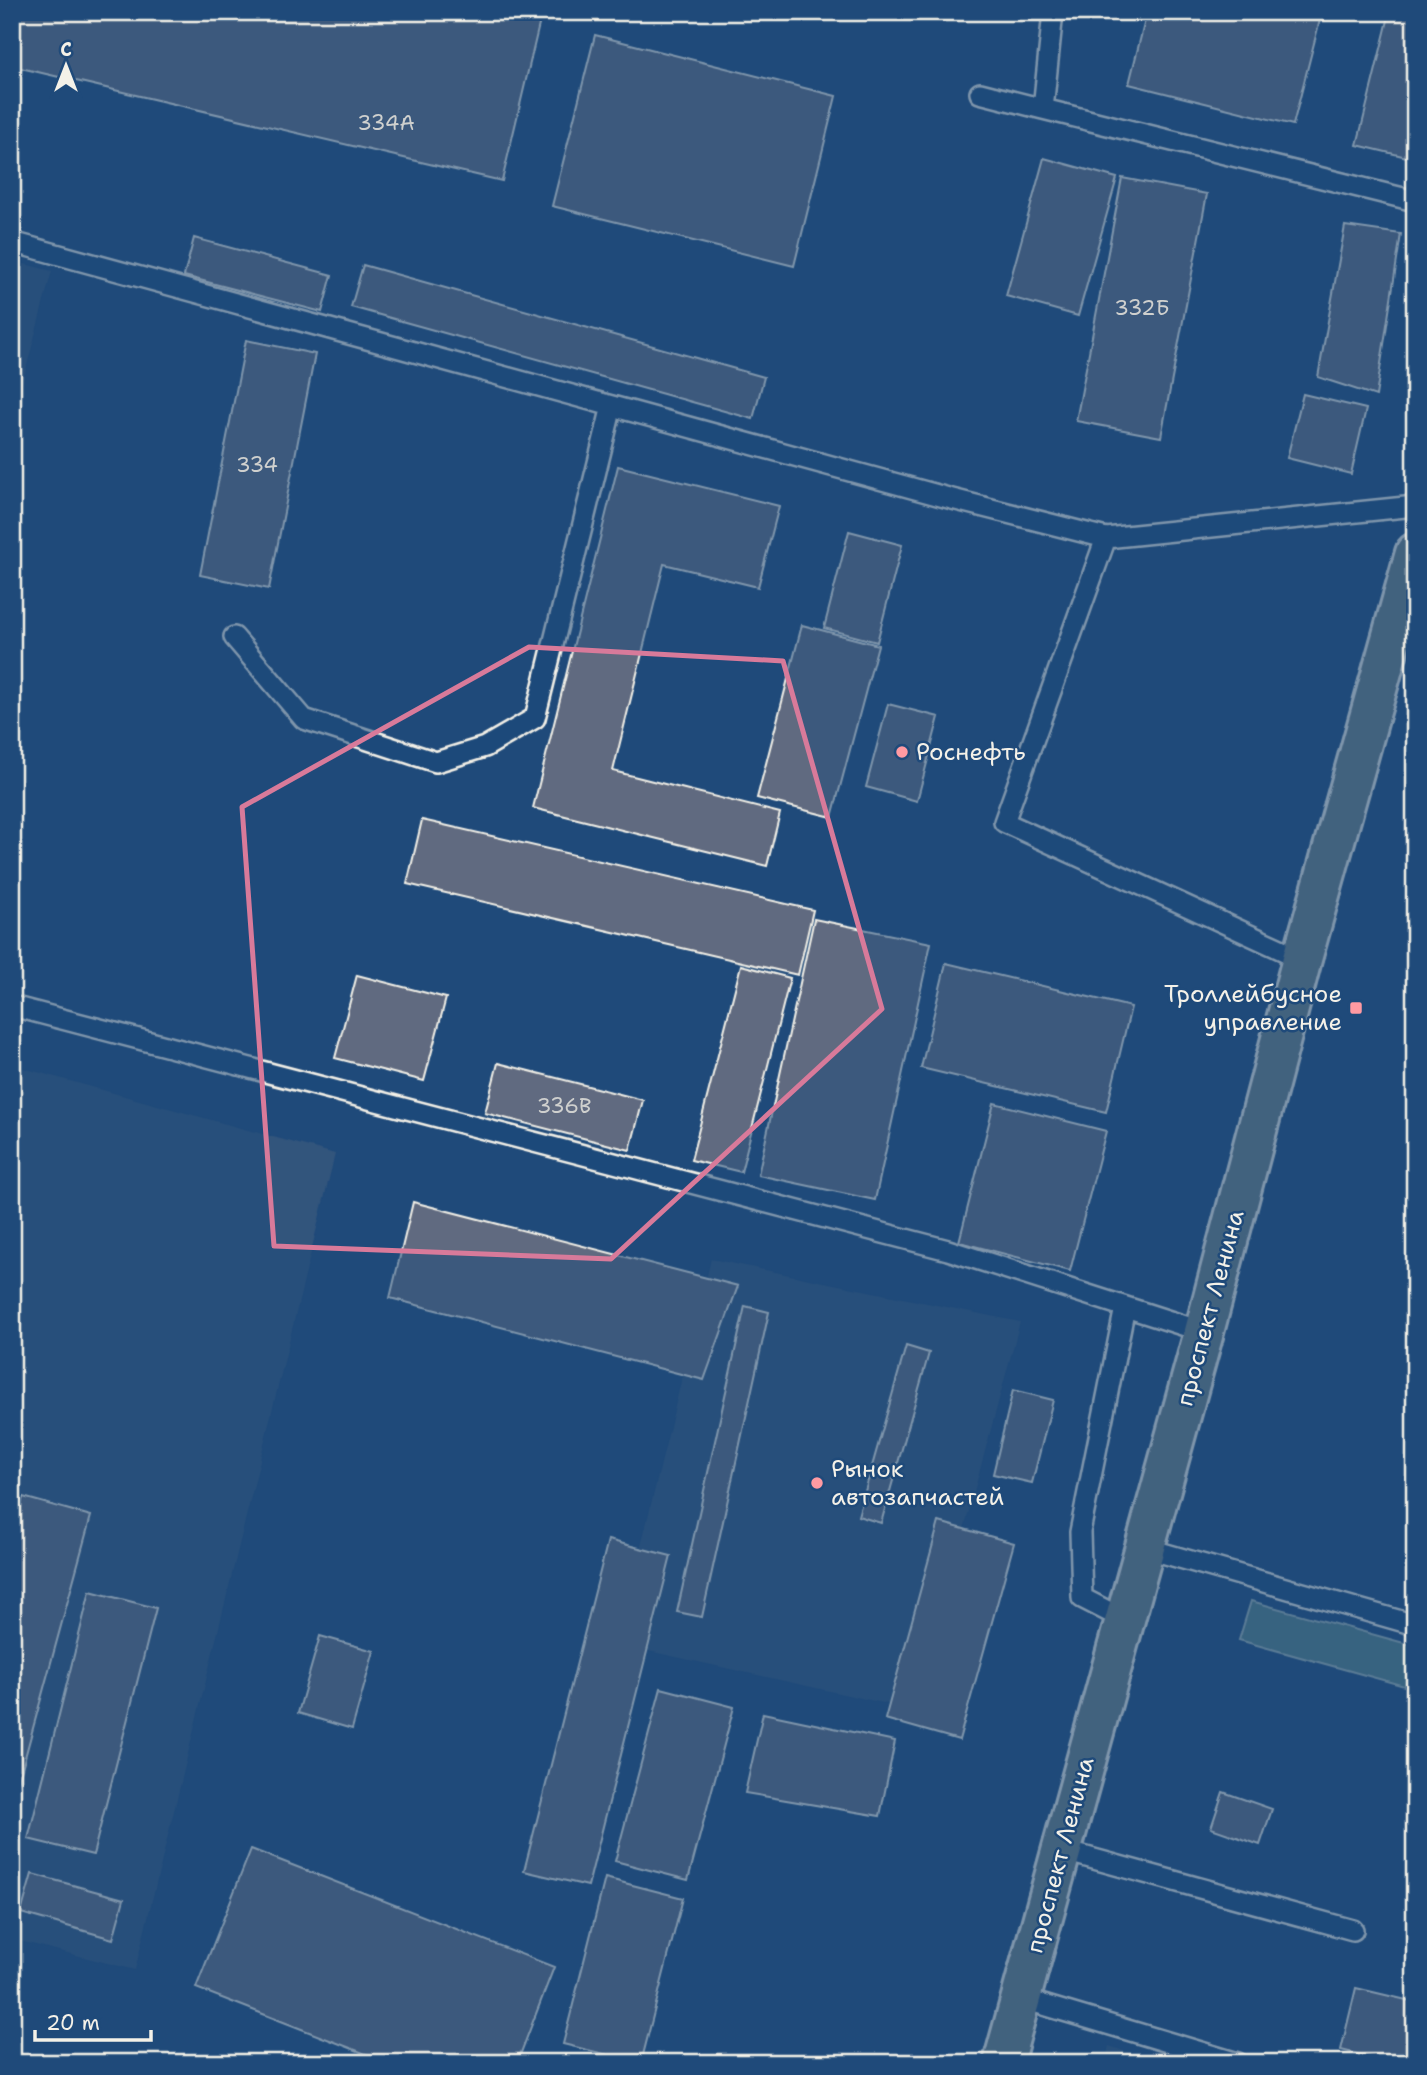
<svg xmlns="http://www.w3.org/2000/svg" width="1427" height="2075" font-family="'Shantell Sans',sans-serif">
  <style>
    .built { fill: #32547c }
    .green { fill: #558088; stroke: #a4b8b8; stroke-width: 2 }
    .building { fill: #606b80; stroke: #f4f1e8; stroke-width: 2 }
    .lines { fill: none; stroke-linecap: round; stroke-linejoin: round }
    .service-casing { stroke: #f4f1e8; stroke-width: 24 }
    .primary-casing { stroke: #f4f1e8; stroke-width: 44 }
    .service { stroke: #1f4a7a; stroke-width: 19 }
    .primary { stroke: #6c7e84; stroke-width: 38 }
    .marked { fill: none; stroke: #d87a9a; stroke-width: 5; stroke-linejoin: round }
    .poi-dot { fill: #ff9aa2; stroke: #1f4a7a; stroke-width: 2.5 }
    .labels { text-anchor: middle; stroke-width: 5; stroke-linejoin: round; paint-order: stroke }
    .number-label { font-size: 21px; fill: #cfd0ce }
    .poi-label { font-size: 24px; fill: #f4f1e8; stroke: #1f4a7a; text-anchor: start }
    .street-label { font-size: 24px; fill: #f4f1e8; stroke: #1f4a7a }
  </style>
  <rect width="100%" height="100%" fill="#1f4a7a"/>
  <filter id="ink" filterUnits="userSpaceOnUse"><feTurbulence type="fractalNoise" baseFrequency=".0143" numOctaves="2"/><feDisplacementMap in="SourceGraphic" scale="14" xChannelSelector="R" yChannelSelector="G"/><feConvolveMatrix kernelMatrix="1 2 1 2 8 2 1 2 1" color-interpolation-filters="sRGB"/></filter>
  <g filter="url(#ink)">
    <path class="built" d="M12,261l40,10 -40,151z
      M12,1065l323,89 -200,816 -123,-31z
      M711,1259l309,63 -105,388 -298,-66z
      M1109,2046l52,17h-56z"/>
    <path class="green" d="M1251,1601l164,45v43l-176,-49z"/>
    <path class="building" d="M12,12h530l-40,169 -490,-115z
      M1147,12h175l-29,113 -164,-41z
      M1390,12h25v147l-58,-14z
      M595,35l241,61 -42,170 -242,-60z
      M1044,158l73,20 -39,138 -72,-20z
      M1122,178l85,16 -46,243 -85,-16z
      M1345,226l56,8 -25,162 -58,-19z
      M194,238l138,37 -10,37 -138,-36z
      M363,265l401,112 -11,42 -402,-112z
      M246,340l69,14 -46,235 -69,-14z
      M1303,394l63,15 -15,65 -64,-16z
      M618,466l161,40 -21,81 -94,-23 -51,207 167,42 -13,53 -234,-58z
      M849,531l53,14 -25,97 -53,-14z
      M802,625l76,20 -46,172 -75,-19z
      M888,704l51,13 -22,84 -51,-14z
      M422,820l391,90 -15,65 -391,-91z
      M814,919l117,24 -56,257 -117,-25z
      M946,963l185,44 -25,105 -185,-44z
      M741,965l49,13 -49,194 -50,-12z
      M357,975l89,23 -22,83 -89,-23z
      M498,1063l145,37 -13,50 -145,-37z
      M994,1103l112,28 -36,140 -111,-29z
      M413,1202l325,84 -34,94 -314,-82z
      M745,1306l24,6 -67,305 -25,-5z
      M906,1346l23,7 -48,170 -23,-7z
      M1013,1390l40,10 -21,83 -39,-9z
      M23,1497l68,19 -79,289v-266z
      M939,1522l75,21 -55,197 -74,-21z
      M608,1540l63,16 -83,330 -64,-15z
      M90,1591l66,17 -63,247 -65,-16z
      M320,1636l54,15 -22,78 -54,-16z
      M661,1688l73,19 -46,173 -73,-19z
      M763,1713l132,28 -15,75 -135,-23z
      M1223,1792l49,17 -12,36 -49,-17z
      M251,1849l303,118 -37,96h-128l-193,-75z
      M32,1874l92,25 -11,40 -92,-26z
      M605,1878l78,20 -42,165 -78,-19z
      M1356,1988l59,14v61h-21l-53,-13z"/>
    <g class="lines">
      <g class="service-casing">
        <path id="service" d="M1053,12l-10,97 372,92
          M980,93l63,16
          M12,242l940,257 154,39 309,-32
          M1106,538l-102,284 298,137
          M234,637l70,82 132,43 49,-15 50,-29 77,-312
          M12,1006l936,244 256,82
          M1125,1307l-45,225 2,66 43,22
          M1145,1548l270,77
          M1061,1850l292,80
          M1020,1998l218,65"/>
      </g>
      <g class="primary-casing">
        <path id="primary" d="M1003,2063l201,-731 98,-373 113,-406"/>
      </g>
      <use href="#service" class="service"/>
      <use href="#primary" class="primary"/>
    </g>
  </g>
  <path d="M0 0H1427V2075H0ZM529,647l254,14 99,348 -271,250 -337,-13 -32,-439z" fill="#1f4a7a" fill-opacity=".55" fill-rule="evenodd"/>
  <path class="marked" d="M529,647l254,14 99,348 -271,250 -337,-13 -32,-439z"/>
  <g class="poi-dot">
    <circle cx="902" cy="752" r="7"/>
    <rect x="1349" y="1001" width="14" height="14" rx="3.5"/>
    <circle cx="817" cy="1483" r="7"/>
  </g>
  <g class="labels">
    <g class="number-label">
      <text x="386" y="130">334А</text>
      <text x="1142" y="315">332Б</text>
      <text x="257" y="472">334</text>
      <text x="564" y="1113">336В</text>
    </g>
    <g class="poi-label">
      <text x="916" y="760">Роснефть</text>
      <text x="1342" y="1002" text-anchor="end">Троллейбусное<tspan x="1342" dy="28">управление</tspan></text>
      <text x="831" y="1477">Рынок<tspan x="831" dy="28">автозапчастей</tspan></text>
    </g>
    <g class="street-label">
      <text transform="translate(1210 1308) rotate(-75)" y="8">проспект Ленина</text>
      <text transform="translate(1060 1855) rotate(-75)" y="8">проспект Ленина</text>
    </g>
  </g>
  <rect width="1427" height="2075" fill="none" stroke="#1f4a7a" stroke-width="42"/>
  <rect x="21" y="21" width="1385" height="2033" fill="none" stroke="#f4f1e8" stroke-width="2.5" filter="url(#ink)"/>
  <g transform="translate(66 66)" stroke="#1f4a7a" stroke-width="5" paint-order="stroke">
  <path d="M0-5L12 26L0 18L-12 26Z" fill="#f4f1e8"/>
  <text y="-10" font-size="19" font-weight="bold" text-anchor="middle" fill="#f4f1e8">С</text>
  </g>
  <path d="M35 2030v10h116v-10" fill="none" stroke="#f4f1e8" stroke-width="3.5"/>
  <text x="46" y="2030" font-size="21" fill="#f4f1e8" stroke="#1f4a7a" stroke-width="5" paint-order="stroke">20 m</text>
</svg>
